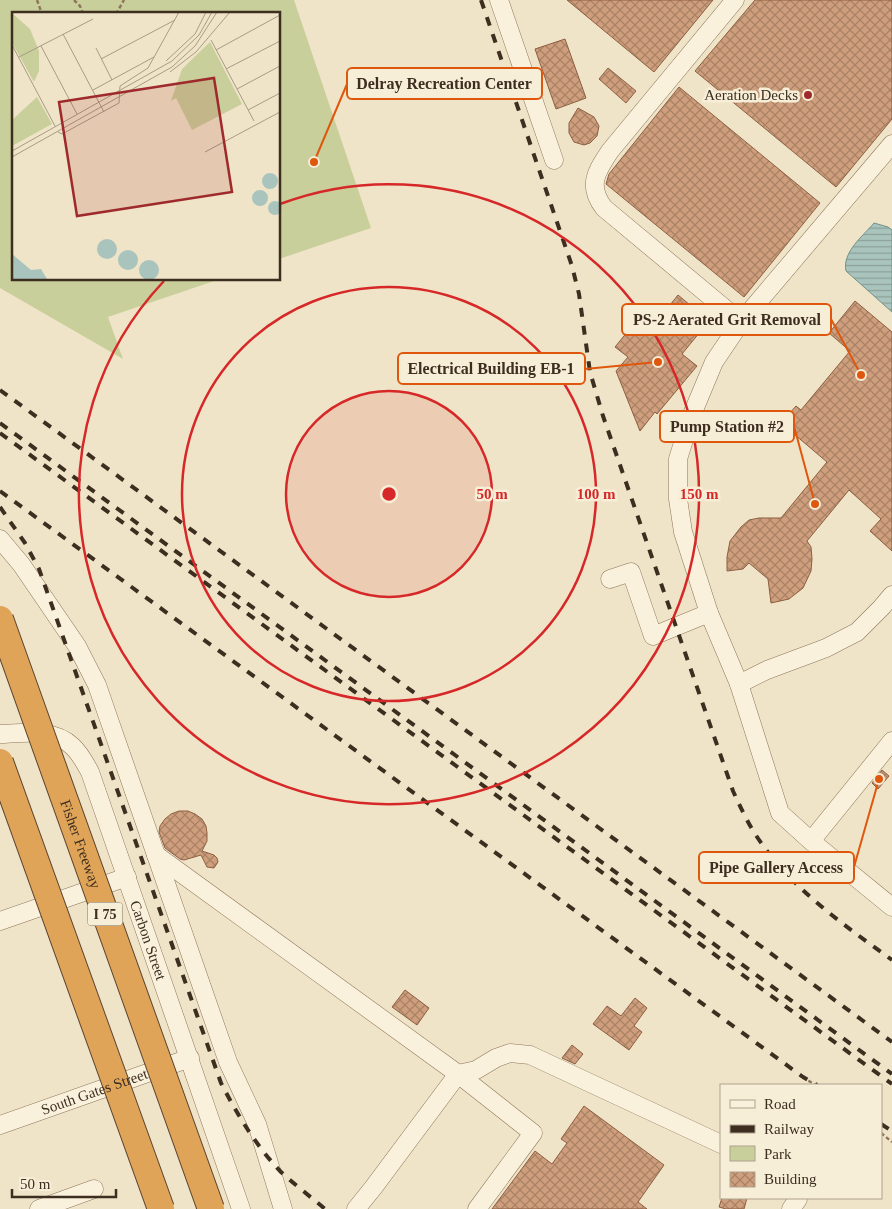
<svg xmlns="http://www.w3.org/2000/svg" width="892" height="1209" font-family="Georgia,serif">
  <style>
    .park { fill: #c9cf9b }
    .water { fill: url(#water-rules); stroke: #6f938a }
    .building { fill: url(#building-cross-hatch); stroke: #8d5f41 }
    .lines { fill: none; stroke-linecap: round; stroke-linejoin: round }
    .minor-casing { stroke: #8d765c; stroke-width: 19 }
    .path { stroke: #8d765c; stroke-width: 2.5; stroke-dasharray: 4 2.5; stroke-linecap: butt }
    .minor { stroke: #faf1dc; stroke-width: 18 }
    .rail { stroke: #3d2e20; stroke-width: 4; stroke-dasharray: 9 9; stroke-linecap: butt }
    .highway-bridge-casing { stroke: #5b4430; stroke-width: 28; stroke-linecap: butt }
    .highway-bridge { stroke: #e0a458; stroke-width: 26 }
    .ring { fill: none; stroke: #d62828; stroke-width: 2.5 }
    .poi-dot { fill: #9e2a2b; stroke: #f7eed8; stroke-width: 2 }
    .labels { text-anchor: middle; stroke-width: 5; stroke-linejoin: round; paint-order: stroke }
    .shield { fill: #f7eed8; stroke: #756857; stroke-width: 1 }
    .shield-label { font-size: 14px; font-weight: bold; fill: #3d2e20 }
    .poi-label { font-size: 15px; fill: #3d2e20; stroke: #f7eed8; text-anchor: end }
    .street-label { font-size: 15px; fill: #3d2e20; stroke: #f7eed8 }
    .inset-road { fill: none; stroke: #a89b85; stroke-width: 1 }
    .view { fill: #9e2a2b; fill-opacity: 0.15; stroke: #9e2a2b; stroke-width: 2.5 }
    .inset-edge { fill: none; stroke: #3d2e20; stroke-width: 2.5 }
    .centre { fill: #d62828; stroke: #f7eed8; stroke-width: 2.5 }
    .ring-label { font-size: 15px; text-anchor: middle; font-weight: bold; fill: #d62828; stroke: #f7eed8; stroke-width: 5; stroke-linejoin: round; paint-order: stroke }
    .leader { fill: none; stroke: #df570d; stroke-width: 2 }
    .callout-dot { fill: #df570d; stroke: #f7eed8; stroke-width: 2 }
    .callout { fill: #f7eed8; stroke: #df570d; stroke-width: 2 }
    .callout-label { font-size: 16px; text-anchor: middle; font-weight: bold; fill: #3d2e20 }
  </style>
  <defs>
    <pattern id="water-rules" width="6" height="5" patternUnits="userSpaceOnUse" patternTransform="scale(1.25)"><rect width="6" height="5" fill="#a9c4bc"/><path d="M0 2.5h6" fill="none" stroke="#8ba098"/></pattern>
    <pattern id="building-cross-hatch" width="8" height="8" patternUnits="userSpaceOnUse" patternTransform="scale(1.25)"><rect width="8" height="8" fill="#cf9f7d"/><path d="M0 0l8 8M0 8l8-8" fill="none" stroke="#a98266"/></pattern>
  </defs>
  <rect width="100%" height="100%" fill="#f0e4c8"/>
  <path class="park" d="M0,0h294l77,228 -92,31v-245h-265v265h206l-112,38 15,42 -123,-71z"/>
  <path class="water" d="M874,223l14,4 4,3v82l-46,-41c-4,-19 17,-35 28,-48z"/>
  <path class="building" d="M567,0h146l-59,72z
    M755,0h137v119l-56,68 -141,-116z
    M565,39l21,59 -30,11 -21,-60z
    M608,68l28,23 -10,12 -27,-24z
    M679,87l141,116 -76,94 -138,-113 3,-10z
    M578,108l16,9 5,9 -2,10 -7,7 -6,2 -10,-3 -5,-9v-10z
    M678,295l31,26 -27,33 15,12 -40,48 -2,-2 -15,19 -24,-60 12,-14 -13,-10 22,-27 13,10z
    M855,301l37,31v219l-22,-20 11,-12 -32,-29 -42,51 4,6 1,12 -1,12 -8,17 -14,11 -18,4 -3,-24 -19,-16 -6,6 -16,2v-14l3,-16 11,-14 8,-7 10,-2h22l46,-56 -46,-39 15,-17 5,4 49,-59 -21,-18z
    M882,770l7,6 -11,13 -6,-6z
    M179,811h9l7,3 7,5 4,7 1,7v8l-5,10 12,4 3,3 1,4 -4,6 -7,-1 -6,-12 -17,5 -4,-1 -15,-11 -6,-16 1,-6 5,-7 6,-5z
    M405,990l24,18 -12,17 -25,-18z
    M635,998l12,10 -13,18 8,6 -13,18 -36,-26 14,-18 14,10z
    M572,1045l11,9 -8,10 -13,-6z
    M584,1106l80,59 -26,37 9,7h-155l43,-58 17,13 15,-21 -6,-4z
    M722,1198h25l-3,11h-18l-7,-2z"/>
  <g class="lines">
    <g class="minor-casing">
      <g id="minor">
        <path d="M499,0l55,160"/>
        <path d="M735,0l-125,151c-14,21 -23,35 -6,57l137,114"/>
        <path d="M0,539l21,25 56,82 20,39 131,377 29,62 26,85"/>
        <path d="M610,579l21,-7 22,64 56,-23"/>
        <path d="M739,684l-30,-71 -26,-81 -5,-33v-40l13,-42 23,-55 27,-40 151,-178"/>
        <path id="s1" d="M0,734c24,-1 53,-6 72,12 8,7 13,17 18,26l151,437"/>
        <path d="M892,741l-81,100 81,66"/>
        <path d="M811,841l-31,-28 -41,-129 28,-14 59,-22 31,-16 24,-24 11,-13"/>
        <path d="M156,855l302,219 75,59 -56,76"/>
        <path d="M0,921l127,-44"/>
        <path id="s2" d="M0,1125l190,-67"/>
        <path d="M39,1209l55,-20"/>
        <path d="M356,1209l17,-21 85,-114 18,-4 20,-12 14,-5 20,2 191,89"/>
        <path d="M791,1209l7,-10 -1,-1"/>
      </g>
    </g>
    <path class="path" d="M37,0l5,14
      M74,0l6,6 3,8
      M116,14l8,-14
      M803,1077l12,8
      M881,1133l11,9"/>
    <use href="#minor" class="minor"/>
    <path class="rail" d="M481,0l91,266 7,28 11,78 13,44 130,375c6,13 12,26 19,38 34,56 88,93 140,131
      M0,390l892,652
      M0,423l892,651
      M0,433l892,651
      M0,491l803,586 14,8
      M0,507l25,36 14,26 182,514c16,31 35,63 60,89 14,13 30,25 44,37
      M881,1124l11,7"/>
    <g class="highway-bridge-casing">
      <g id="highway-bridge">
        <path id="s3" d="M0,619l211,590"/>
        <path d="M0,762l161,447"/>
      </g>
    </g>
    <use href="#highway-bridge" class="highway-bridge"/>
  </g>
  <circle cx="389" cy="494" r="103" fill="#d62828" fill-opacity=".12"/>
  <g class="ring">
    <circle cx="389" cy="494" r="103"/>
    <circle cx="389" cy="494" r="207"/>
    <path d="M280 204A310 310 0 1 1 164 281"/>
  </g>
  <circle class="poi-dot" cx="808" cy="95" r="5"/>
  <g class="labels">
    <rect class="shield" x="87.5" y="902.5" width="35" height="23" rx="4"/>
    <g class="shield-label">
      <text x="105" y="919">I 75</text>
    </g>
    <g class="poi-label">
      <text x="798" y="100">Aeration Decks</text>
    </g>
    <g class="street-label">
      <text dy="5" stroke="none"><textPath href="#s3" startOffset="239">Fisher Freeway</textPath></text>
      <text dy="5" stroke="none"><textPath href="#s1" startOffset="285">Carbon Street</textPath></text>
      <text dy="5" stroke="none"><textPath href="#s2" startOffset="100">South Gates Street</textPath></text>
    </g>
  </g>
  <g transform="translate(12 12)">
    <rect width="268" height="268" fill="#f0e4c8"/>
    <path d="M0,1l18,16 9,22v20l-5,11 -22,-39z" fill="#c9cf9b"/>
    <path d="M198,30l32,62 -50,26 -16,-32 -5,3 11,-32zM25,85l15,27 -40,22v-26z" fill="#c9cf9b"/>
    <path d="M250 169a8 8 0 1 1 16 0a8 8 0 1 1-16 0ZM240 186a8 8 0 1 1 16 0a8 8 0 1 1-16 0ZM256 196a7 7 0 1 1 14 0a7 7 0 1 1-14 0ZM85 237a10 10 0 1 1 20 0a10 10 0 1 1-20 0ZM106 248a10 10 0 1 1 20 0a10 10 0 1 1-20 0ZM0,242l19,16 10,-1 6,10h-35zM127 258a10 10 0 1 1 20 0a10 10 0 1 1-20 0Z" fill="#a9c4bc"/>
    <path class="inset-road" d="M51,22l41,78M199,28l43,81M0,33l43,81M29,34l36,68M84,36l16,32M204,38l64,-35M7,45l74,-38M89,47l74,-39M154,49l29,-27 11,-22M214,57l54,-28M158,60l26,-20 34,-40M225,77l43,-23M81,78l61,-33M236,98l32,-17M46,120l4,2 57,-31 1,-17 28,-18 31,-56M0,139l160,-90 27,-26 13,-23M193,140l75,-40M0,145l160,-90 23,-21 22,-34"/>
    <path class="view" d="M202,66l18,114 -155,24 -18,-114z"/>
    <rect width="268" height="268" class="inset-edge"/>
  </g>
  <circle cx="389" cy="494" r="8" class="centre"/>
  <g class="ring-label">
    <text x="492" y="499">50 m</text>
    <text x="596" y="499">100 m</text>
    <text x="699" y="499">150 m</text>
  </g>
  <path class="leader" d="M314 162L347 84M861 375L831 319M658 362L585 369M815 504L794 426M879 779L854 867"/>
  <g class="callout-dot">
    <circle cx="314" cy="162" r="5"/>
    <circle cx="861" cy="375" r="5"/>
    <circle cx="658" cy="362" r="5"/>
    <circle cx="815" cy="504" r="5"/>
    <circle cx="879" cy="779" r="5"/>
  </g>
  <g class="callout">
    <rect x="347" y="68" width="195" height="31" rx="5"/>
    <rect x="622" y="304" width="209" height="31" rx="5"/>
    <rect x="398" y="353" width="187" height="31" rx="5"/>
    <rect x="660" y="411" width="134" height="31" rx="5"/>
    <rect x="699" y="852" width="155" height="31" rx="5"/>
  </g>
  <g class="callout-label">
    <text x="444" y="89">Delray Recreation Center</text>
    <text x="727" y="325">PS-2 Aerated Grit Removal</text>
    <text x="491" y="374">Electrical Building EB-1</text>
    <text x="727" y="432">Pump Station #2</text>
    <text x="776" y="873">Pipe Gallery Access</text>
  </g>
  <rect x="720" y="1084" width="162" height="115" fill="#f7eed8" stroke="#ada18e"/>
  <rect x="730" y="1100" width="25" height="8" fill="#faf1dc" stroke="#ada18e"/>
  <text x="764" y="1109" font-size="15" fill="#3d2e20">Road</text>
  <rect x="730" y="1125" width="25" height="8" fill="#3d2e20" stroke="#ada18e"/>
  <text x="764" y="1134" font-size="15" fill="#3d2e20">Railway</text>
  <rect x="730" y="1146" width="25" height="15" fill="#c9cf9b" stroke="#ada18e"/>
  <text x="764" y="1159" font-size="15" fill="#3d2e20">Park</text>
  <rect x="730" y="1172" width="25" height="15" fill="url(#building-cross-hatch)" stroke="#ada18e"/>
  <text x="764" y="1184" font-size="15" fill="#3d2e20">Building</text>
  <path d="M12 1189v8h104v-8" fill="none" stroke="#3d2e20" stroke-width="2.5"/>
  <text x="20" y="1189" font-size="15" fill="#3d2e20" stroke="#f7eed8" stroke-width="4" paint-order="stroke">50 m</text>
</svg>
